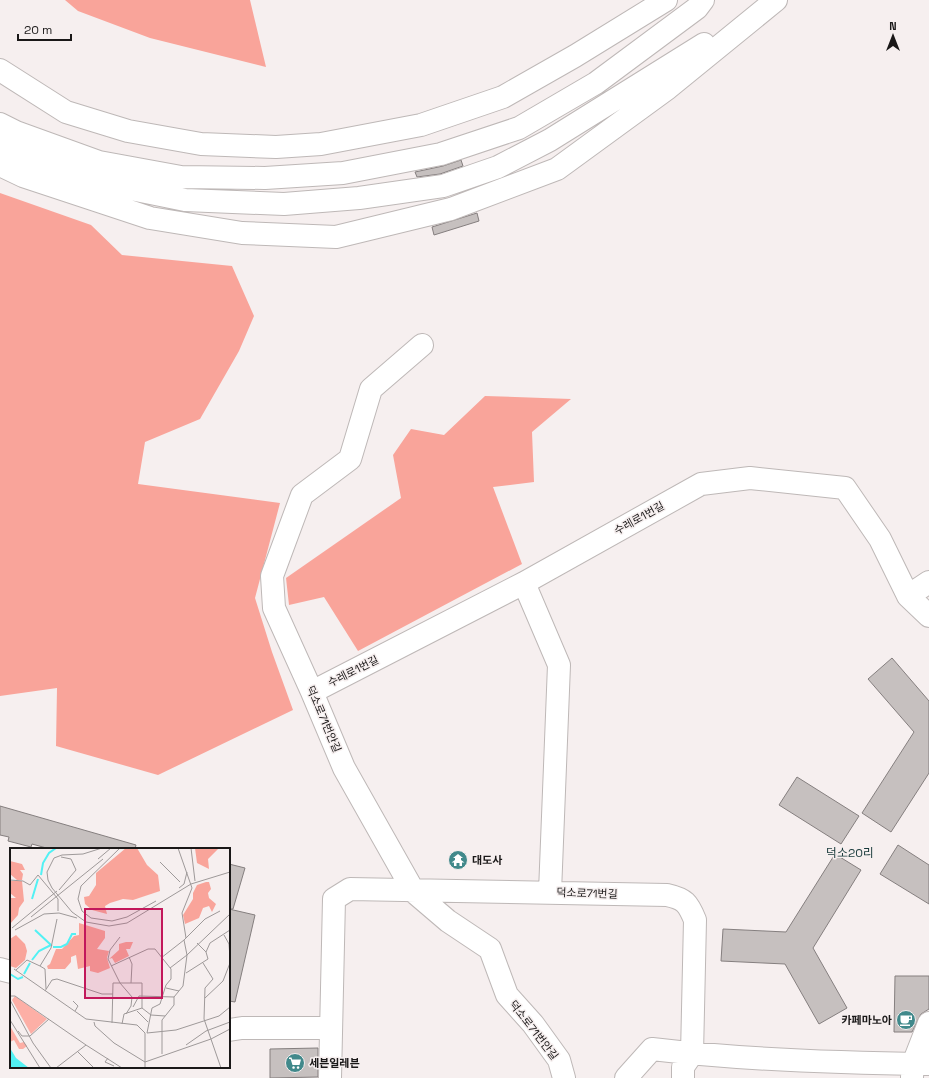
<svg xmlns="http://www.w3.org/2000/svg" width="929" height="1078" font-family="'Space Grotesk','Noto Sans KR',sans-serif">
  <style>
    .forest { fill: #f9a49a }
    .building { fill: #c6c0bf; stroke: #857f7f }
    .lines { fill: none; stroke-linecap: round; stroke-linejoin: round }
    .minor-casing { stroke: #beb8b7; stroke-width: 24 }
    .highway-casing { stroke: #beb8b7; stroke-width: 24 }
    .minor { stroke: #fff; stroke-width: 22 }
    .highway { stroke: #fff; stroke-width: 22 }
    .labels { text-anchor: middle; stroke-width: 3; stroke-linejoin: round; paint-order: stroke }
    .street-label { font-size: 11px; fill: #1a1818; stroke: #f6efef }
    .poi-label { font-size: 11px; font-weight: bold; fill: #1a1818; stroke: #f6efef; text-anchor: start }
    .neighbourhood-label { font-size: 12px; fill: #163839; stroke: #f6efef }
    .inset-river { fill: none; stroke: #52f1f4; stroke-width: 2 }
    .inset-road { fill: none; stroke: #9e9999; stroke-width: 1 }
    .view { fill: #c2185b; fill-opacity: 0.15; stroke: #c2185b; stroke-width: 2 }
    .inset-edge { fill: none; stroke: #1a1818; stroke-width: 2 }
  </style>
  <rect width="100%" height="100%" fill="#f6efef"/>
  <path class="forest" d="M65,0h185l16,67 -116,-29 -72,-27z
    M0,193l91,32 31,30 110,11 22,50 -15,35 -39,68 -55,23 -7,42 142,19 -25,95 17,54 21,58 -135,65 -102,-29 1,-58 -57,8z
    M485,396l86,3 -39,33 2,50 -41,5 29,77 -164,87 -34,-54 -35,8 -3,-27 115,-80 -8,-43 18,-26 33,6z"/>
  <path class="building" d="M461,160l2,6 -23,8 -23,3 -2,-5 28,-6z
    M477,213l2,8 -45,14 -2,-8z
    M892,658l37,43v72l-38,59 -29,-19 52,-81 -46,-53z
    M797,777l62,39 -18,28 -62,-39z
    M0,806l136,39 -1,4h-85l-18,-5 -1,3 -23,-6 1,-4 -9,-2z
    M898,845l31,20v39l-49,-30z
    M835,854l26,16 -48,78 34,60 -28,16 -34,-60 -64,-3 2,-32 63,3z
    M229,864l16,4 -12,41h-4z
    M229,909l26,6 -20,87 -6,-1z
    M895,976h34v33l-8,5 -9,18h-18z
    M318,1048v29l-48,1v-29z"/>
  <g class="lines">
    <g class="minor-casing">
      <path id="minor" d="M422,345l-51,44 -21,70 -48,36 -30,81 2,32 38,84 32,76 70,124 34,29 42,28 17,46 26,29 26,36 5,18
        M524,583l35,82 -9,227
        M908,596l21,-14
        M312,692l212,-109 177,-99 49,-6 95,10 35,51 28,57 21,20
        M0,969l11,3
        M229,1030l13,-2h89
        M912,1077l1,-13 16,-41
        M330,1078l4,-179 16,-10 317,6c18,4 21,8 28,25l-3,134 -9,13v11
        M626,1078l26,-29c92,11 185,14 277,15"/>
    </g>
    <g class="highway-casing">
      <path id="highway" d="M0,70l66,42 62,19 73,13 75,3 45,-3 100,-19 82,-28 72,-41 91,-56
        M0,124l16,8 83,30 82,15 84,1 78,-5 98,-19 78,-26 77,-45 101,-75 6,-8
        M0,147l82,32 103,21 99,4 75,-6 84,-12 55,-19 52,-27 154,-96
        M0,165l23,11 127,42 92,15 94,4 115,-28 106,-40 111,-81 108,-88"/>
    </g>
    <use href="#minor" class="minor"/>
    <use href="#highway" class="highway"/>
  </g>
  <defs>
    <g id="temple-disc" transform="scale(1)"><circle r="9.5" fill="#41898b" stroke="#f6efef"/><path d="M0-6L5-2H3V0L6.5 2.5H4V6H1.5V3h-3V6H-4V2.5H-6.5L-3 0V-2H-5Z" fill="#fff"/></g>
    <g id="cafe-disc" transform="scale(1)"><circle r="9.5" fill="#41898b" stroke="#f6efef"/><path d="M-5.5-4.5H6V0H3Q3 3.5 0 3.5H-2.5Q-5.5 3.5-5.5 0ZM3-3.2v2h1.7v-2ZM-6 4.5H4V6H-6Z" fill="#fff"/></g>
    <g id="supermarket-disc" transform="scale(1)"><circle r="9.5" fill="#41898b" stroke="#f6efef"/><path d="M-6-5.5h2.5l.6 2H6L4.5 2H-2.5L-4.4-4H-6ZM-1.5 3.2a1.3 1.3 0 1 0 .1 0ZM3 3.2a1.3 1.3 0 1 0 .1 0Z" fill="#fff"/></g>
  </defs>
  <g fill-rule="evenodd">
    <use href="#temple-disc" x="458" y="860"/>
    <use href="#cafe-disc" x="906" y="1020"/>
    <use href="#supermarket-disc" x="295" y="1063"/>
  </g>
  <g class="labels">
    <g class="street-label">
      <text transform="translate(639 518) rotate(-29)" y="4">수레로1번길</text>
      <text transform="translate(353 671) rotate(-27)" y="4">수레로1번길</text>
      <text transform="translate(324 719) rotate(67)" y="4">덕소로71번안길</text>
      <text transform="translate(587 893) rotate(2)" y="4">덕소로71번길</text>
      <text transform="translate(534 1030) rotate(52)" y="4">덕소로71번안길</text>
    </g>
    <g class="poi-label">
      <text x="472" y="864">대도사</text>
      <text x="892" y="1024" text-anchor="end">카페마노아</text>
      <text x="309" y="1067">세븐일레븐</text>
    </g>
    <g class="neighbourhood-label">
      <text x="850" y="857">덕소20리</text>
    </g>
  </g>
  <g transform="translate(10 848)">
    <rect width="220" height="220" fill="#f6efef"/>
    <path d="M5,148l32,23 -16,15 -19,-34zM0,178l10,17 4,-1 3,4 -4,3h-4l-5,-9 -4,2z" fill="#fdafa6"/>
    <path d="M116,0h11l10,17 11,10 2,16 -27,9 -10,-1 -13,4 -5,3 2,8 -15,-4 -7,-6 -1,-7 5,-1 7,-11v-12zM185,0h24l-11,11 1,10 -12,-6zM0,13l12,3 3,6h-5l3,4 -1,6h-5l-7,-6zM0,33h12l2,20 -5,7 -1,7 -8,9v-26h6l-6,-5zM196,34h3l2,7 -3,4 1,5 7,6 -4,8 -3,-6 -6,2 -4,10 -14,6 -2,-9 10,-16v-6l4,-8zM69,75l26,8v7l-8,11 12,2 -2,7 3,10 -12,5 -8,-2v-5l-12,3 -2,-14 -5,2v5l-6,7h-17l-1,-3 3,-2 6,-15h6l12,-13 5,-1zM6,87l9,9 2,7 -2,9 -9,8 -6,-2v-27zM116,94h7l-3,7h-4l3,7 -14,7 -3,-5 -3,1 10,-9v-6z" fill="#f9a49a"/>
    <path d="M0,200l6,10 13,10h-19z" fill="#52f1f4"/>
    <path class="inset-river" d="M31,27l2,-12 6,-10 7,-5M22,51l6,-20M43,99h8l6,-3 5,-10h4M22,112l7,-9 12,-6 -16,-15M0,126l8,5 5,-2M14,126l6,-11"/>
    <path class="inset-road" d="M92,0l-19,6 -21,1 -8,3 -7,14 1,8 4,8 20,24 14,10 23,4 18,-3 64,-39M110,0l-39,38 -3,13 4,12 9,7 21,3 15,-4 29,-16M168,0l14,40 -10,25 4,25M181,0l4,33M88,11l13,-11M150,14l20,20M0,32l13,1 7,4 8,-10 20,24v12M181,36l39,-12M169,40l5,-4 3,-12M49,42l17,-20 -5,-11 -10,-2M21,69l72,-58M2,80l45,-37M5,82l29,-16 15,-1 18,5M214,87l5,9 1,14M110,89l-10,13 -2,9 12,24 12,14 -1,9 -5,8M187,95l9,9M119,109l3,7 -1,19M151,110l23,-18 21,-21 15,-8M193,115l10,16 -8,9 -1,31 17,49M30,118l11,-18 6,-29M101,118l37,-17h7l16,20v10l-5,6 -6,19 -8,4 -5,25M160,120l17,-13 -3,-15M4,121l72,50 51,6 8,8v35M6,122l11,-10 13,6 5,3 1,20M176,125l22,-14 -2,-7 4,-9 20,-13M156,140l13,3M35,143l7,-11 5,-1 45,15h11M0,148h5l71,49M195,150l18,-17 7,-18M0,152l23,43 18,25M63,153l5,5 -3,5M123,159l6,-11 35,1M132,160l9,7 14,1M127,163l11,11M0,172l30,48M84,174l1,4 19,17 31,19 66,-23 19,-10M102,175l1,-40h29v25l-18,6 -2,10M8,183l4,5h8M137,185l29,-3 43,-14 11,-9M20,188l19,-17M176,197l20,-14 24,-9M67,203l17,17M152,206v-34l12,-15v-8l9,-11 4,-31 43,-41M98,210l-3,4 9,4M46,220l30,-23 36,23"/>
    <path class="view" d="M75,61h77v89h-77z"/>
    <rect width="220" height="220" class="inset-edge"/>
  </g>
  <g transform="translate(893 36)" stroke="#f6efef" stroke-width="3" paint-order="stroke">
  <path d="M0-3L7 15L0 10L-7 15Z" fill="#1a1818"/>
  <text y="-6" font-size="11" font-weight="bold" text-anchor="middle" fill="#1a1818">N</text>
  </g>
  <path d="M18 34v6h53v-6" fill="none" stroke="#1a1818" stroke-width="2"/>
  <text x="24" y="34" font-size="12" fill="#1a1818" stroke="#f6efef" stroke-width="3" paint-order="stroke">20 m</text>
</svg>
